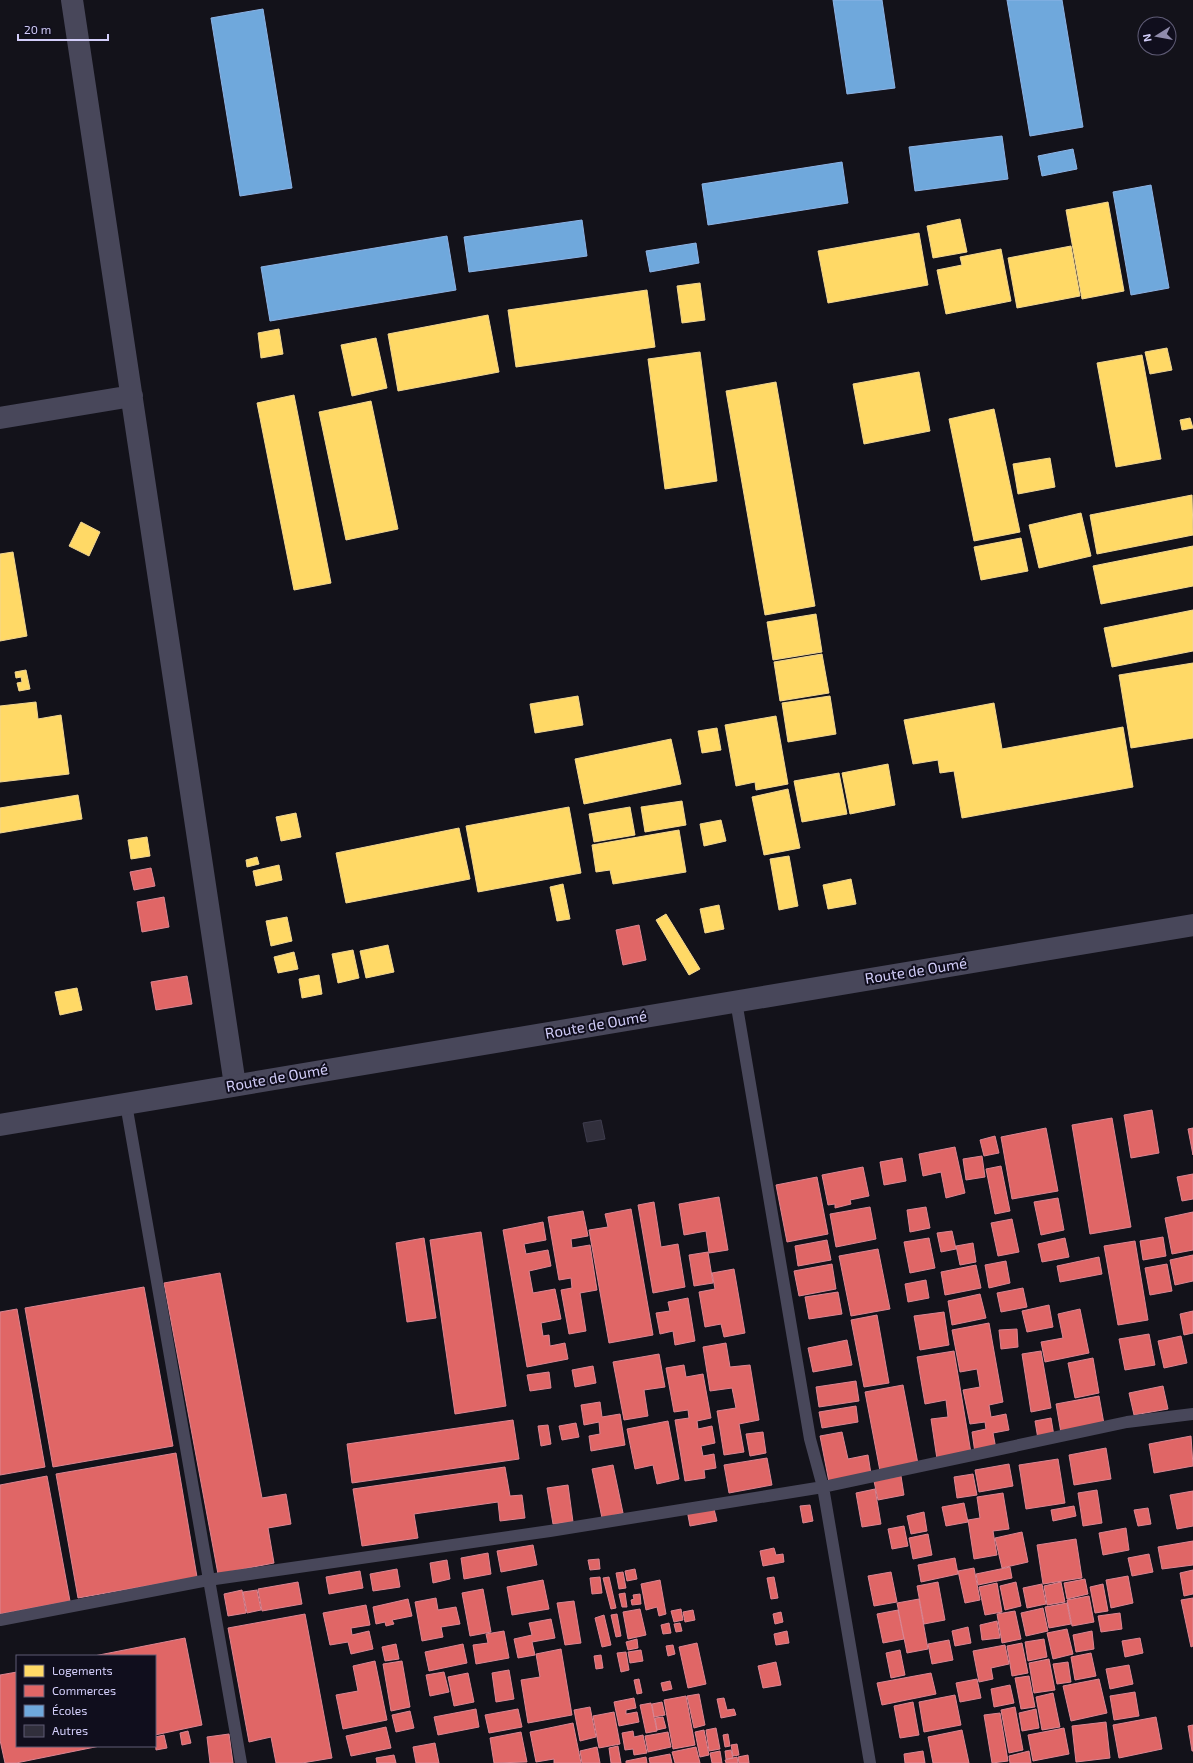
<svg xmlns="http://www.w3.org/2000/svg" width="1193" height="1763" font-family="'Exo 2',sans-serif">
  <style>
    .homes { fill: #ffd966; stroke: #f2d692 }
    .shops { fill: #e06666; stroke: #dc8592 }
    .schools { fill: #6fa8dc; stroke: #8db3e5 }
    .building { fill: #312f3c; stroke: #3e3c4d }
    .lines { fill: none; stroke-linecap: round; stroke-linejoin: round }
    .service { stroke: #48475a; stroke-width: 12 }
    .minor { stroke: #48475a; stroke-width: 22 }
    .tertiary { stroke: #48475a; stroke-width: 22 }
    .labels { text-anchor: middle; stroke-width: 4; stroke-linejoin: round; paint-order: stroke }
    .street-label { font-size: 15px; fill: #d3cefa; stroke: #100e1d }
  </style>
  <rect width="100%" height="100%" fill="#13121a"/>
  <path class="homes" d="M1108,202l16,89 -42,8 -16,-89z
    M960,219l7,33 -34,6 -6,-32z
    M919,233l9,52 -100,18 -10,-52z
    M1071,246l9,50 -63,12 -9,-50z
    M1001,249l10,52 -65,13 -9,-44 25,-5 -2,-8z
    M700,283l5,37 -23,3 -5,-37z
    M647,290l8,57 -139,20 -8,-57z
    M488,315l11,57 -101,19 -10,-57z
    M279,329l4,25 -22,4 -3,-25z
    M376,338l11,50 -35,8 -11,-51z
    M1167,348l5,22 -22,4 -5,-22z
    M700,352l17,129 -52,8 -17,-130z
    M1142,355l19,104 -45,8 -19,-104z
    M919,372l11,59 -66,13 -11,-60z
    M776,382l39,224 -50,9 -39,-224z
    M294,395l37,188 -37,7 -37,-187z
    M371,401l27,128 -52,11 -27,-128z
    M994,409l26,123 -46,9 -25,-122z
    M1190,418l3,10 -11,2 -2,-10z
    M1050,458l5,29 -37,7 -5,-30z
    M1192,495l1,40 -96,19 -7,-39z
    M1081,513l10,43 -52,12 -10,-43z
    M81,522l19,10 -11,24 -20,-10z
    M1021,538l7,33 -47,9 -7,-33z
    M1193,546v40l-92,18 -8,-38z
    M13,552l14,84 -27,5v-87z
    M1193,610v41l-81,16 -8,-39z
    M816,614l6,38 -49,8 -6,-38z
    M822,654l7,39 -49,8 -6,-39z
    M1193,663v75l-62,10 -12,-73z
    M26,670l4,19 -11,2 -2,-8 5,-1 -1,-5 -5,1 -1,-6z
    M578,696l5,29 -48,8 -5,-29z
    M830,696l6,38 -48,8 -6,-39z
    M36,702l2,17 23,-4 8,59 -69,8v-76z
    M994,703l8,46 121,-22 10,60 -171,31 -8,-47 -14,2 -2,-13 -25,4 -9,-44z
    M776,716l12,68 -32,6 -1,-8 -19,4 -11,-61z
    M717,728l4,22 -19,3 -4,-22z
    M671,739l10,45 -97,20 -9,-45z
    M888,764l7,41 -45,9 -8,-41z
    M839,773l8,41 -45,8 -8,-41z
    M788,789l12,59 -36,7 -12,-58z
    M78,795l4,24 -82,14v-25z
    M682,801l4,24 -41,7 -4,-25z
    M569,807l12,66 -103,19 -12,-66z
    M630,807l5,28 -41,7 -5,-28z
    M296,813l5,24 -20,4 -5,-24z
    M721,820l5,21 -22,5 -4,-22z
    M459,828l11,51 -124,24 -10,-50z
    M679,830l7,42 -73,12 -3,-14 -14,2 -4,-27z
    M147,837l3,19 -19,3 -3,-19z
    M789,856l9,50 -19,4 -9,-51z
    M257,857l2,7 -12,3 -1,-7z
    M279,865l3,15 -26,6 -3,-15z
    M851,879l5,25 -28,5 -5,-24z
    M563,884l7,35 -13,2 -7,-34z
    M719,905l5,24 -19,4 -5,-24z
    M666,914l34,55 -11,6 -33,-55z
    M287,917l5,24 -21,5 -5,-25z
    M388,945l6,27 -28,6 -6,-27z
    M353,950l6,28 -21,5 -6,-29z
    M294,952l4,17 -20,4 -4,-16z
    M319,975l3,19 -20,4 -3,-19z
    M77,988l5,22 -22,5 -5,-23z"/>
  <path class="shops" d="M151,868l4,18 -21,4 -4,-18z
    M164,897l5,30 -27,5 -5,-30z
    M639,925l7,35 -23,5 -7,-35z
    M187,976l5,28 -36,6 -5,-28z
    M1152,1110l7,43 -28,5 -7,-43z
    M1112,1118l19,109 -41,7 -18,-109z
    M1046,1128l12,63 -46,8 -11,-62z
    M1193,1128v27l-5,-26z
    M995,1136l4,17 -15,3 -4,-16z
    M955,1147l10,46 -19,5 -5,-26 -18,4 -4,-22z
    M982,1156l3,21 -19,3 -3,-21z
    M902,1158l4,23 -22,4 -4,-23z
    M1001,1166l9,45 -15,3 -9,-45z
    M863,1167l6,29 -19,4 1,4 -16,4v-4l-7,1 -6,-30z
    M1193,1174v25l-11,2 -5,-24z
    M817,1177l11,57 -41,8 -11,-57z
    M719,1197l9,53 -19,3 -3,-22 -22,4 -5,-31z
    M1058,1198l6,32 -23,5 -7,-33z
    M654,1202l7,45 17,-3 7,43 -32,6 -15,-88z
    M870,1207l6,32 -40,8 -6,-33z
    M926,1207l4,21 -20,4 -3,-22z
    M631,1209l22,126 -44,8 -20,-113 19,-3 -3,-13z
    M583,1211l5,25 -17,3 1,9 18,-3 7,45 -17,3 6,38 -17,3 -8,-44 11,-2 -1,-10 -12,2 -11,-63z
    M1193,1212v38l-21,4 -7,-36z
    M1012,1219l7,33 -21,4 -7,-33z
    M543,1222l3,18 -22,4 2,10 22,-4 3,16 -22,5 4,22 22,-4 6,30 -20,4 2,13 6,-1 1,11 15,-3 3,16 -41,8 -24,-137z
    M952,1231l4,18 -15,3 -4,-19z
    M481,1232l25,174 -51,8 -25,-174z
    M1163,1237l3,19 -23,4 -3,-19z
    M424,1238l12,80 -29,4 -11,-79z
    M929,1238l6,30 -25,5 -6,-31z
    M1065,1238l4,19 -27,5 -4,-18z
    M827,1240l4,20 -33,6 -3,-20z
    M1135,1241l13,79 -30,5 -14,-79z
    M973,1243l3,19 -16,3 -4,-19z
    M878,1249l12,60 -39,7 -12,-60z
    M708,1252l5,31 -19,3 -5,-31z
    M1193,1255v26l-18,4 -5,-25z
    M1099,1257l3,17 -42,8 -3,-16z
    M1006,1261l4,22 -21,5 -4,-23z
    M832,1264l4,25 -37,7 -5,-25z
    M1167,1264l5,27 -22,4 -5,-27z
    M976,1265l5,23 -36,7 -4,-23z
    M734,1269l11,64 -21,4 -3,-13 -16,3 -6,-35 16,-3 -3,-16z
    M220,1273l42,225 24,-4 5,30 -23,4 6,35 -56,11 -54,-291z
    M926,1280l3,18 -21,4 -3,-18z
    M144,1287l29,159 -120,21 -28,-159z
    M1023,1288l4,19 -26,5 -4,-19z
    M838,1292l4,22 -33,5 -4,-22z
    M980,1294l6,24 -34,7 -4,-24z
    M688,1298l7,43 -20,4 -2,-14 -13,3 -4,-21 14,-2 -2,-9z
    M1049,1305l4,22 -26,5 -5,-21z
    M17,1309l28,158 -45,8v-163z
    M1080,1309l9,44 -44,9 -4,-20 22,-4 -5,-24z
    M1193,1311v22l-9,2 -4,-21z
    M944,1312l5,33 -29,5 -6,-34z
    M877,1315l12,68 -25,4 -13,-67z
    M989,1323l14,79 -14,3 2,12 15,-3 3,16 -16,3 3,16 -21,4 -3,-21 14,-3 -1,-7 -15,2 -7,-34 17,-3 -3,-18 -17,3 -8,-42z
    M1017,1329l1,18 -17,2 -2,-19z
    M1149,1334l6,31 -30,5 -6,-31z
    M1181,1336l6,27 -23,5 -6,-27z
    M847,1340l5,25 -39,7 -5,-24z
    M726,1343l4,24 20,-2 9,55 -20,4 5,28 -20,3 -7,-44 19,-3 -4,-20 -22,3 -7,-44z
    M954,1351l17,102 -34,6 -6,-40 17,-2 -2,-17 -21,4 -8,-47z
    M1041,1351l10,57 -20,4 -9,-58z
    M659,1354l6,33 -21,3 4,26 -24,4 -11,-58z
    M1093,1358l6,35 -24,5 -7,-35z
    M684,1365l2,12 17,-3 8,44 -14,3 1,8 14,-3 3,17 -14,3 2,10 11,-2 2,14 -12,2 1,8 -20,3 -10,-61 14,-2 -1,-8 -14,2 -8,-44z
    M593,1366l3,17 -21,4 -3,-17z
    M549,1372l2,16 -21,3 -3,-16z
    M856,1381l3,20 -40,6 -3,-20z
    M903,1385l15,79 -38,7 -15,-79z
    M1163,1386l5,23 -34,6 -5,-22z
    M1099,1396l5,28 -43,9 -5,-29z
    M600,1402l2,15 18,-3 5,31 -34,6 -2,-15 11,-2 -1,-12 -15,3 -3,-20z
    M856,1406l2,16 -36,6 -3,-16z
    M1051,1418l3,18 -16,3 -3,-18z
    M513,1420l6,39 -167,24 -5,-39z
    M668,1421l11,58 -22,5 -4,-19 -18,4 -8,-40z
    M576,1423l3,14 -17,3 -3,-14z
    M548,1425l3,19 -10,2 -3,-20z
    M763,1432l3,21 -16,3 -4,-22z
    M842,1432l6,27 20,-4 3,19 -42,8 -9,-46z
    M1191,1436l2,30 -39,7 -5,-29z
    M1106,1448l5,31 -37,6 -5,-30z
    M176,1453l21,124 -119,21 -22,-124z
    M767,1458l5,27 -43,8 -5,-28z
    M1058,1459l7,44 -39,6 -7,-44z
    M1009,1464l4,22 -34,6 -4,-22z
    M613,1465l10,48 -21,5 -10,-49z
    M505,1467l5,29 12,-1 3,23 -25,3 -2,-19 -84,12 4,24 -56,8 -9,-57z
    M973,1474l4,21 -20,3 -3,-21z
    M47,1476l23,125 -70,13v-129z
    M901,1476l3,19 -26,5 -4,-19z
    M568,1485l5,37 -20,2 -6,-36z
    M875,1489l6,35 -19,3 -6,-34z
    M1097,1490l5,33 -19,3 -5,-33z
    M1193,1491v35l-16,3 -7,-34z
    M1003,1493l6,36 -16,2 4,24 -23,4 -6,-39 12,-2 -3,-21z
    M964,1503l4,19 -22,4 -4,-19z
    M713,1505l4,16 -27,5 -3,-16z
    M810,1505l3,16 -10,2 -3,-17z
    M1074,1506l2,10 -23,5 -2,-11z
    M1148,1508l3,16 -13,2 -4,-16z
    M924,1512l3,19 -16,3 -4,-18z
    M904,1526l4,20 -16,3 -4,-20z
    M1126,1528l3,22 -26,5 -4,-22z
    M1022,1532l6,30 -26,6 -7,-30z
    M928,1534l4,21 -19,4 -4,-21z
    M1076,1539l6,39 -39,6 -6,-39z
    M1193,1541v24l-31,4 -4,-22z
    M533,1545l4,20 -36,7 -4,-21z
    M774,1548l2,7 7,-1 1,8 -21,4 -3,-15z
    M488,1553l3,21 -27,5 -3,-21z
    M1149,1554l4,18 -21,4 -4,-18z
    M955,1558l3,16 -37,8 -3,-17z
    M599,1559l1,10 -10,1 -2,-10z
    M447,1560l3,19 -17,4 -3,-20z
    M1010,1567l2,11 -34,7 -2,-11z
    M974,1568l6,32 -15,3 -7,-32z
    M397,1569l3,18 -27,4 -3,-17z
    M635,1569l2,10 -10,2 -2,-10z
    M1193,1570v24l-9,2 -4,-23z
    M360,1571l3,17 -34,6 -3,-17z
    M623,1572l3,16 -7,1 -3,-16z
    M891,1572l6,30 -23,4 -6,-30z
    M1128,1576l5,27 -22,5 -5,-28z
    M600,1577l2,16 -10,1 -2,-16z
    M609,1577l7,31 -5,1 -8,-31z
    M774,1577l4,21 -7,1 -4,-21z
    M1085,1579l3,15 -21,5 -3,-16z
    M543,1580l6,29 -37,6 -5,-28z
    M660,1580l6,34 -7,2 -2,-9 -11,3 -5,-26z
    M298,1582l4,22 -40,7 -4,-22z
    M938,1582l7,38 -21,4 -7,-38z
    M1016,1582l5,24 -16,4 -5,-24z
    M1061,1582l4,20 -18,3 -3,-19z
    M997,1583l5,29 -17,3 -6,-28z
    M1042,1584l4,20 -19,4 -4,-20z
    M1103,1584l5,27 -13,2 -5,-26z
    M483,1589l8,43 -21,4 -8,-43z
    M242,1590l4,23 -18,3 -4,-22z
    M257,1590l4,20 -14,3 -4,-21z
    M625,1593l2,14h-5l-3,-13z
    M640,1594l1,10 -9,1 -1,-5 3,-1 -1,-4z
    M1089,1596l5,26 -22,4 -5,-26z
    M436,1598l2,12 18,-3 4,17 -19,3 2,10 -21,4 -7,-39z
    M1193,1598v48l-2,1 -10,-47z
    M408,1599l4,17 -20,4 2,4 -8,2 -1,-4 -9,2 -3,-17z
    M919,1599l9,50 -21,4 -10,-50z
    M574,1601l7,42 -16,2 -8,-42z
    M1067,1603l4,21 -22,4 -4,-21z
    M366,1605l4,20 -19,3 1,7 17,-4 4,18 -22,5 -3,-12 -18,3 -7,-32z
    M1043,1608l5,23 -22,5 -5,-23z
    M640,1609l6,26 -18,4 -5,-27z
    M681,1609l2,11 -9,2 -3,-11z
    M693,1610l2,10 -10,2 -2,-10z
    M898,1610l6,29 -21,4 -6,-29z
    M1015,1611l6,28 -19,4 -5,-29z
    M781,1612l2,10 -8,2 -2,-10z
    M1120,1613l2,16 -21,3 -3,-16z
    M305,1614l27,144 -30,5h-26l-5,-26 -22,5 -21,-114z
    M617,1614l4,22 -5,1 -5,-22z
    M604,1615l7,30 -9,2 -7,-29z
    M551,1619l4,19 -23,4 3,13 -17,3 -4,-19 18,-4 -3,-12z
    M997,1621l3,17 -18,2 -2,-15z
    M669,1623l2,10 -8,1 -2,-9z
    M680,1623l2,8 -6,1 -2,-8z
    M968,1627l3,16 -16,3 -3,-15z
    M1067,1629l6,25 -20,5 -6,-26z
    M504,1631l5,27 -33,6 -3,-19 15,-2 -2,-9z
    M787,1631l2,12 -13,2 -2,-11z
    M1092,1631l2,18 -18,3 -3,-17z
    M185,1638l17,87 -47,10v-79h-61z
    M1140,1638l3,15 -18,4 -3,-16z
    M637,1639l1,9 -10,2 -2,-8z
    M1044,1639l3,18 -19,4 -3,-19z
    M949,1640l4,20 -21,4 -4,-20z
    M697,1643l9,41 -18,4 -9,-41z
    M1022,1643l6,30 -16,3 -5,-30z
    M396,1644l3,15 -14,2 -3,-14z
    M463,1644l4,19 -38,8 -4,-19z
    M673,1645l2,9 -7,2 -2,-10z
    M1005,1645l4,19 -18,4 2,11 -14,3 -6,-31z
    M561,1649l11,66 -44,8 -7,-43 19,-3 -4,-23z
    M641,1650l2,11 -13,2 -2,-11z
    M900,1650l5,25 -14,3 -5,-25z
    M626,1652l3,18 -8,2 -4,-19z
    M1091,1653l5,23 -21,4 -4,-23z
    M601,1655l2,13 -7,1 -2,-13z
    M1049,1659l6,31 -21,3 -5,-30z
    M375,1661l12,59 -44,9 -7,-34 22,-4 -5,-25z
    M402,1661l8,46 -19,4 -8,-47z
    M776,1662l5,23 -18,3 -5,-22z
    M1068,1662l3,20 -14,2 -4,-20z
    M1129,1665l4,19 -23,5 -4,-20z
    M509,1670l5,29 -18,3 -4,-29z
    M17,1672v74h83l-84,17h-11l-5,-23v-65z
    M444,1672l5,20 -19,4 -4,-21z
    M468,1673l6,29 -20,4 -6,-29z
    M931,1673l5,21 -54,11 -5,-22z
    M1029,1676l6,31 -14,2 -6,-31z
    M639,1679l3,14 -5,1 -3,-14z
    M977,1679l4,19 -21,4 -4,-19z
    M1099,1679l8,34 -36,8 -8,-35z
    M670,1681l2,8 -9,2 -2,-8z
    M1010,1685l4,18 -20,4 -3,-18z
    M1135,1692l4,24 -25,4 -4,-24z
    M1053,1693l7,34 -18,3 -6,-33z
    M699,1694l6,31 -11,3 -7,-32z
    M955,1695l6,30 -37,7 -5,-30z
    M686,1696l9,49 -22,4 -9,-49z
    M634,1698l2,10 -10,2v4l11,-2 2,10 -20,4 -5,-24z
    M724,1698l3,12 7,-1 2,6 -15,3 -4,-19z
    M662,1702l3,13 -11,2 -2,-13z
    M913,1702l6,33 -19,3 -6,-32z
    M651,1703l6,28 -11,2 -6,-28z
    M590,1707l6,30 -16,4 -6,-31z
    M1015,1707l8,43 -14,3 -8,-43z
    M476,1709l3,18 -41,8 -4,-18z
    M518,1709l4,18 -33,6 -4,-18z
    M1036,1709l3,19 -17,3 -3,-18z
    M410,1711l4,17 -18,4 -4,-17z
    M614,1712l6,32 -21,4 -6,-32z
    M1000,1713l8,48 -16,2 -8,-48z
    M663,1717l3,11 -9,2 -2,-12z
    M1156,1717l6,32 -43,9 -6,-33z
    M1106,1722l4,36 -34,4 -4,-36z
    M573,1723l8,40h-27v-4l-18,3 -6,-30z
    M1193,1725v26h-1l-4,-25z
    M386,1727l5,21 -40,8 -5,-20z
    M716,1728l4,21 -11,2 -3,-21z
    M1064,1728l5,26 -36,7 -5,-26z
    M704,1730l5,25 -9,2 -5,-25z
    M962,1730l7,33h-36l-5,-26z
    M188,1731l3,12 -9,2 -2,-12z
    M633,1731l1,6 9,-2 4,18 -13,2 -1,-6 -8,1 -3,-17z
    M521,1732l6,30 -33,1 -4,-25z
    M668,1732l3,15 -23,5 -3,-16z
    M229,1734l4,29h-23l-3,-26z
    M728,1734l2,12 -5,1 -2,-12z
    M164,1735l3,13 -11,2 -1,-13z
    M435,1743l4,20h-23l-3,-16z
    M737,1744l2,11 -6,1 -2,-11z
    M618,1746l3,17h-10l-2,-15z
    M597,1747l3,16h-18l-2,-12z
    M696,1747l4,16h-25l-3,-11z
    M731,1750l2,8 -7,1 -1,-8z
    M720,1751l2,12h-10l-2,-10z
    M923,1751l2,12h-20l-1,-9z
    M1029,1751l2,12h-21l-1,-7z
    M670,1754l2,9h-22l-1,-5z
    M394,1755l2,8h-19l-1,-5z
    M748,1755l1,8h-10l-1,-6z
    M646,1757l1,6h-21v-2z
    M737,1757l1,6h-12l-1,-3z"/>
  <path class="schools" d="M833,0h49l13,88 -48,6z
    M1007,0h55l21,127 -53,9z
    M263,9l29,179 -52,8 -29,-178z
    M1002,136l6,43 -93,12 -6,-44z
    M1073,149l4,20 -35,7 -4,-20z
    M842,162l6,41 -140,22 -6,-41z
    M1151,185l18,103 -38,7 -18,-103z
    M582,220l5,36 -118,16 -5,-35z
    M447,236l9,54 -186,31 -9,-54z
    M696,243l3,20 -49,9 -4,-21z"/>
  <path class="building" d="M601,1120l4,19 -18,3 -4,-19z"/>
  <g class="lines">
    <path class="service" d="M736,1001l74,438 13,48 47,276
      M126,1104l115,659
      M0,1620l208,-40 342,-49 273,-44 304,-65 66,-8"/>
    <path class="minor" d="M72,0l163,1085
      M0,418l132,-22"/>
    <path class="tertiary" d="M0,1125l1193,-200"/>
  </g>
  <g class="labels">
    <g class="street-label">
      <text transform="translate(916 971) rotate(-9)" y="5">Route de Oumé</text>
      <text transform="translate(596 1025) rotate(-10)" y="5">Route de Oumé</text>
      <text transform="translate(277 1078) rotate(-10)" y="5">Route de Oumé</text>
    </g>
  </g>
  <rect x="16" y="1655" width="140" height="92" fill="#100e1d" stroke="#5e5b75"/>
  <rect x="24" y="1665" width="20" height="12" fill="#ffd966" stroke="#5e5b75"/>
  <text x="52" y="1675" font-size="12" fill="#d3cefa">Logements</text>
  <rect x="24" y="1685" width="20" height="12" fill="#e06666" stroke="#5e5b75"/>
  <text x="52" y="1695" font-size="12" fill="#d3cefa">Commerces</text>
  <rect x="24" y="1705" width="20" height="12" fill="#6fa8dc" stroke="#5e5b75"/>
  <text x="52" y="1715" font-size="12" fill="#d3cefa">Écoles</text>
  <rect x="24" y="1725" width="20" height="12" fill="#312f3c" stroke="#5e5b75"/>
  <text x="52" y="1735" font-size="12" fill="#d3cefa">Autres</text>
  <g transform="translate(1157 36) rotate(259)"><circle r="19" fill="#100e1d" stroke="#5e5b75"/>
  <path d="M0-3L7 15L0 10L-7 15Z" fill="#908cac"/>
  <text y="-6" font-size="11" font-weight="bold" text-anchor="middle" fill="#d3cefa">N</text>
  </g>
  <path d="M18 34v6h90v-6" fill="none" stroke="#d3cefa" stroke-width="2"/>
  <text x="24" y="34" font-size="12" fill="#d3cefa" stroke="#100e1d" stroke-width="3" paint-order="stroke">20 m</text>
</svg>
